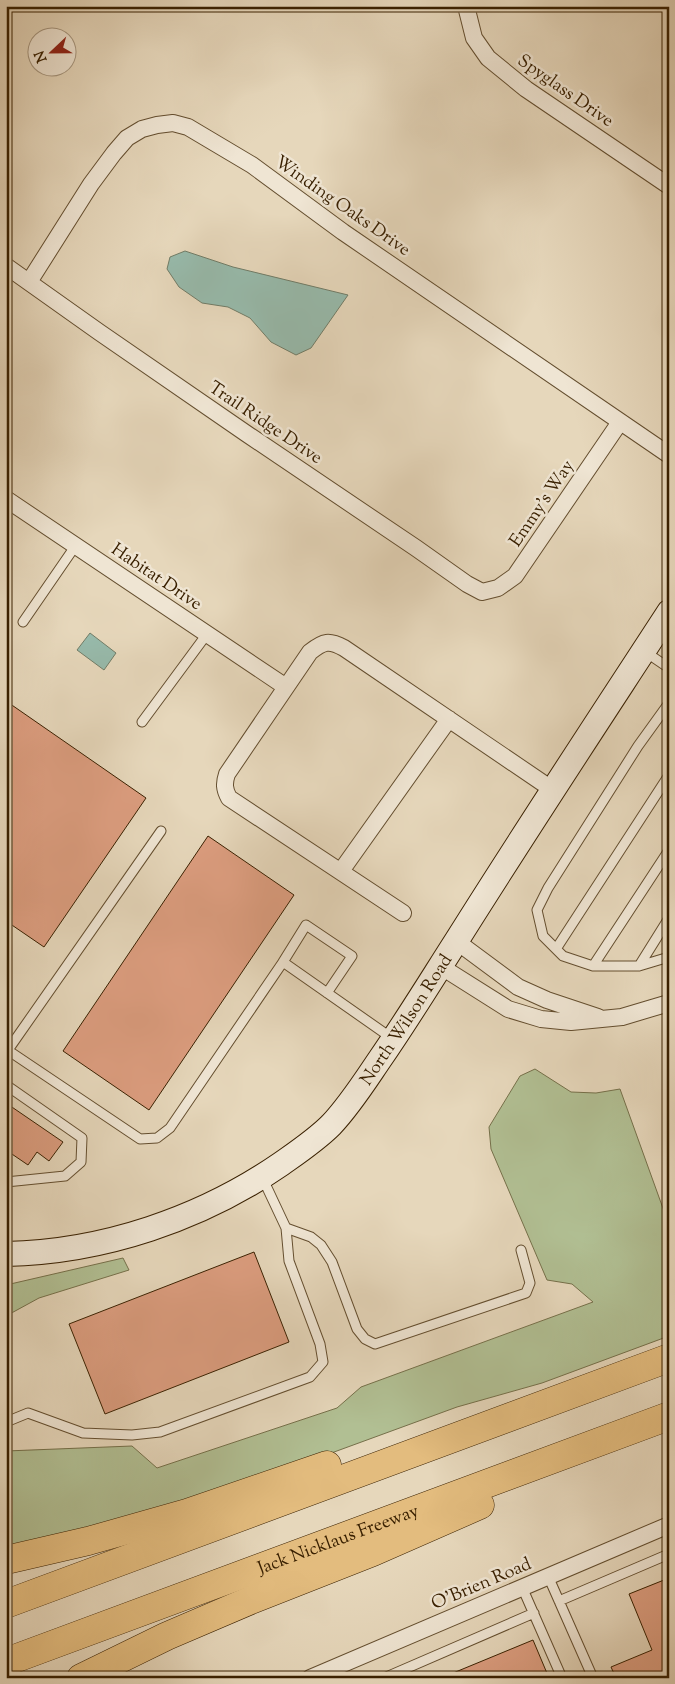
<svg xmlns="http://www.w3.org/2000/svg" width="675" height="1684" font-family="'Sorts Mill Goudy',serif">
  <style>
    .green { fill: #b1bf93; stroke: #75704a }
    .water { fill: #97baab; stroke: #717c67 }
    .building { fill: #dc9d7f; stroke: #392000 }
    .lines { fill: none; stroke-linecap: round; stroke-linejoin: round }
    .service-casing { stroke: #644e2f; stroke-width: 11 }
    .minor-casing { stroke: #644e2f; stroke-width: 18 }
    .secondary-casing { stroke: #392000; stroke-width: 26 }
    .motorway-casing { stroke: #392000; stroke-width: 29 }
    .service { stroke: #efe5d3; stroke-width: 9 }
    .minor { stroke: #efe5d3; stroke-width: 16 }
    .secondary { stroke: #efe5d3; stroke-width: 24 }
    .motorway { stroke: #e3bc7e; stroke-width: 28 }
    .labels { text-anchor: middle; stroke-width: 5; stroke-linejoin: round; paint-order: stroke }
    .street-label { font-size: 18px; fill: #392000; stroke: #efe5d3 }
  </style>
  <rect width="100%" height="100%" fill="#e6d7bb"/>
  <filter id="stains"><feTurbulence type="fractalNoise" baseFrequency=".004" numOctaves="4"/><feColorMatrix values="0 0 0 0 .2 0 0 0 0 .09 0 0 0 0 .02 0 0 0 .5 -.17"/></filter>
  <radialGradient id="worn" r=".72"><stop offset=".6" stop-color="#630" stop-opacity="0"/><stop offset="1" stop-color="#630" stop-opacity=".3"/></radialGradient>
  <path class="green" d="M535,1069l36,23 25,1 24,-4 49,136v111l-127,47 -85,24 -183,67 -133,42 -135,34v-99l126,-5 25,22 180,-60 24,-21 232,-85 -21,-18 -25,-4 -56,-131 -2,-22 31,-51z
    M123,1258l6,12 -90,28 -33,18v-31z"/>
  <path class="water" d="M185,251l48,16 115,28 -37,53 -15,7 -25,-13 -21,-24 -22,-11 -26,-4 -23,-16 -12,-18 3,-12z
    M90,633l26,20 -12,17 -27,-20z"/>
  <path class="building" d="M6,701l140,97 -102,149 -38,-26z
    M208,836l86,59 -145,215 -86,-59z
    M6,1103l57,39 -14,19 -12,-9 -9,13 -22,-15z
    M254,1252l35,90 -184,72 -36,-90z
    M669,1578v100h-53l-5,-11 41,-17 -23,-56z
    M533,1640l16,38h-108z"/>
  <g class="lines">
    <g class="service-casing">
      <path id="service" d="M23,622l53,-77
        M644,651l25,17
        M669,703l-31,43 -90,142 -11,22 6,26 20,20 30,10h46l30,-9
        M142,722l65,-88
        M556,949l113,-174
        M283,962l23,-37 46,31 -25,37
        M593,966l76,-116
        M639,966l30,-48
        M6,1049l134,90 17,-1 13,-10 113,-166 110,77
        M8,1050l153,-219
        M6,1085l76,53 -1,24 -16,14 -59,6
        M286,1228l25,9 10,8 11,17 25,67 8,10 10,5 151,-51 4,-10 -9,-33
        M6,1422l22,-9 55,20 49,2 28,-3 150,-55 13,-15 -3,-18 -31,-83 -3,-33 -24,-51
        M548,1576l45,102
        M522,1587l40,91
        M559,1601l110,-47
        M384,1678l150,-65"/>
    </g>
    <g class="minor-casing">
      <path id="minor" d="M466,6l8,32 14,20 38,31 143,97
        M6,266l93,66 148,102 169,114 51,36 15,8 16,-4 17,-12 105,-154
        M29,282l62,-98 23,-31 13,-15 15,-9 15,-4 16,-2 15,4 64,38 91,67 326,223
        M6,499l280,188
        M341,871l108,-152
        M403,913l-174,-115c-5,-9 -5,-15 -2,-24l83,-122c14,-11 19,-12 34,-4l209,142
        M456,941l62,46 29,13 51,17
        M440,966l68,43 33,10 30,3 51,-5 47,-14
        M310,1678l359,-153"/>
    </g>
    <g class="secondary-casing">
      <g id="secondary">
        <path id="s1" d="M6,1254c97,-2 195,-35 275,-90 17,-12 35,-24 50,-39 19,-20 34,-44 49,-66 27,-39 52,-80 77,-119 69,-110 141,-219 212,-328"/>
      </g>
    </g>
    <g class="motorway-casing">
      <g id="motorway">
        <path d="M6,1560l82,-19 99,-28 140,-48"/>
        <path d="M6,1604l663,-246"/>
        <path id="s2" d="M6,1662l663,-246"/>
        <path d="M81,1678l86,-42 84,-36 122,-48 107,-47"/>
      </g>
    </g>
    <use href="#service" class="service"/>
    <use href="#minor" class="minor"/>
    <use href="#secondary" class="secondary"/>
    <use href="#motorway" class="motorway"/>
  </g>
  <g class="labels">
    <g class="street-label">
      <text transform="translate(566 90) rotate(35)" y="6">Spyglass Drive</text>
      <text transform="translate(343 205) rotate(35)" y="6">Winding Oaks Drive</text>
      <text transform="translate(266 422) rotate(34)" y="6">Trail Ridge Drive</text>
      <text transform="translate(541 503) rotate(-56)" y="6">Emmy's Way</text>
      <text transform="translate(157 576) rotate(34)" y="6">Habitat Drive</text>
      <text dy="6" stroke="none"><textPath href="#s1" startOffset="486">North Wilson Road</textPath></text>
      <text dy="6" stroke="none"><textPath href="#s2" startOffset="354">Jack Nicklaus Freeway</textPath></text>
      <text transform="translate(481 1583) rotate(-23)" y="6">O'Brien Road</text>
    </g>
  </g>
  <rect width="675" height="1684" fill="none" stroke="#e6d7bb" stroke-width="25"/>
  <rect x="8" y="8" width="660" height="1669" fill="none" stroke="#392000" stroke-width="2.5"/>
  <rect x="12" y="12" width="650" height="1659" fill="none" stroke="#392000"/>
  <g transform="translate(52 52) rotate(248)"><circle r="24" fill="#efe5d3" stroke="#a6967f"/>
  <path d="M0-4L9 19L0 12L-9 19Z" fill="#8f2418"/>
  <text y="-8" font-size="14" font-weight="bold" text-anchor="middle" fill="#392000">N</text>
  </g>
  <rect width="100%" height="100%" filter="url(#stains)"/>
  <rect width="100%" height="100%" fill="url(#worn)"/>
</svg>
